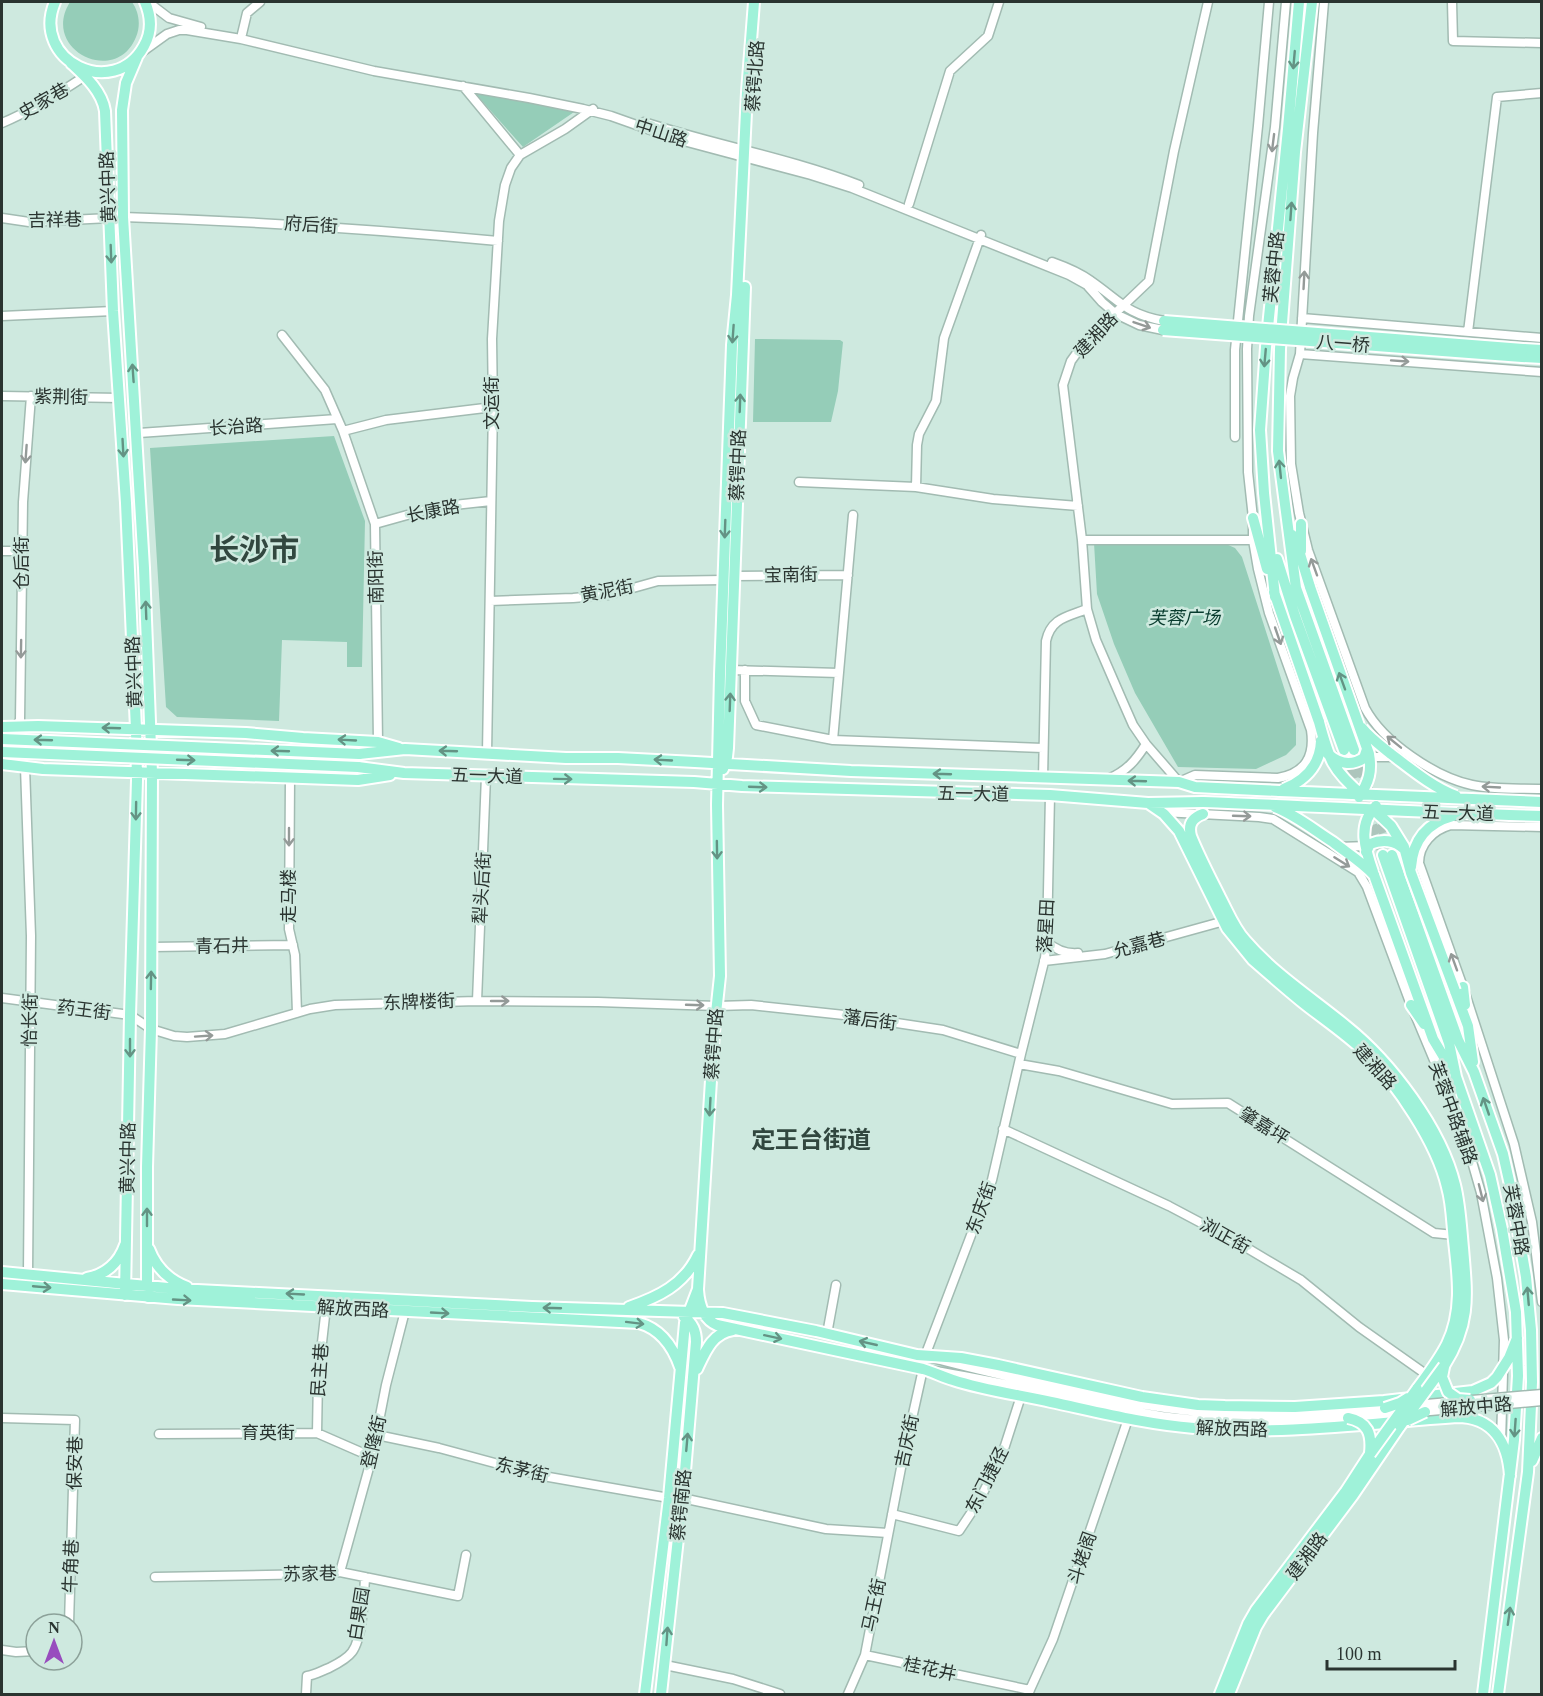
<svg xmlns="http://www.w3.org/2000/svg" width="1543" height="1696" font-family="'Times New Roman','Noto Sans SC',serif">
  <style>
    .green { fill: #95cdb8 }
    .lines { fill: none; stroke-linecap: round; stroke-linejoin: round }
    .major-tunnel { stroke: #adc5bc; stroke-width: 10; stroke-dasharray: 10 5; stroke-linecap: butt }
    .minor-casing { stroke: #a2bbb2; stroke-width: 11 }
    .major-casing { stroke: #fff; stroke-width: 14 }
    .minor { stroke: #fff; stroke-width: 8 }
    .major { stroke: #9ff2d9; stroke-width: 10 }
    .minor-bridge-casing { stroke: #a2bbb2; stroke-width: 11; stroke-linecap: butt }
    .major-bridge-casing { stroke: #fff; stroke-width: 14; stroke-linecap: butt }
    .minor-bridge { stroke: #fff; stroke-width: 8 }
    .major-bridge { stroke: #9ff2d9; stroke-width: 10 }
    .oneway { stroke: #649384 }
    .oneway2 { stroke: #949a98 }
    .labels { text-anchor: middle; stroke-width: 5; stroke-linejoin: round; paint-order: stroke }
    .street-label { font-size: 18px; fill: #2a3430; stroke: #cee9df }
    .park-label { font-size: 18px; font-style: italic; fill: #083c2e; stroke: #cee9df }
    .district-label { font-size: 24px; font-weight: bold; fill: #31473f; stroke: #cee9df }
    .town-label { font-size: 30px; font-weight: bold; fill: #31473f; stroke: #cee9df }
  </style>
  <rect width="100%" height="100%" fill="#cee9df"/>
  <path class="green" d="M70,2h62c7,10 9,23 4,35 -20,50 -96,13 -66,-35z
    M475,93l102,17 -54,37z
    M755,339l85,1 3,2 -5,49 -7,31h-78z
    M334,436l31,85 -3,146h-15v-25l-65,-2 -3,81 -102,-4 -11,-10 -16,-259z
    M1094,543l132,1 9,4 7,9 54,168v20l-10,10 -30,14 -78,-2 -43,-74 -21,-49 -17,-50z"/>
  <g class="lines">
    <path class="major-tunnel" d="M1355,753l37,102
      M1346,755l37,100"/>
    <g class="minor-casing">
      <path id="minor" d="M148,2l21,16 32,9
        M1324,2l-11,131 -13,221 -7,24 -3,18 1,68 8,49 9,37 57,158c18,34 70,69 107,77 22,5 47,3 70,4
        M1452,2l1,39 89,2
        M242,34l5,-21 13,-11
        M142,52l25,-18 12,-4h8l54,9 133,32 155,27 54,11 28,7 65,23 135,36 41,13 217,87 18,10 15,17 14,12 23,11 24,5
        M463,86l57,69 -9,13 -6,17 -6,36 -7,118 1,68 -6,346
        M644,122c71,23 145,36 215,63
        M2,123c29,-12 56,-29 83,-47
        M520,155l45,-26 28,-20
        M909,204l41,-133 38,-35 11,-34
        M123,217c126,4 250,12 375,24
        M2,218l27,4 81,-4
        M1052,262c14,5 27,10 39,19 29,20 35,33 73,40
        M2,316l111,-5
        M1302,318l240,20
        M1468,332l29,-235 45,-4
        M282,335l43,55 18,41 32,93 3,218
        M1300,354l242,18
        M2,396l118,2
        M343,431l43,-11 107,-13
        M137,436l2,-3 198,-14
        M1235,437v-87l23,-224 11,-124
        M799,482l117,5 77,12 85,7
        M916,487l1,-42 2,-11 17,-33 8,-63 37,-103
        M375,524l61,-17 55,-6
        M1082,540h171
        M2,551h19
        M734,576l114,-1
        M490,601l83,-3 35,-3 50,-14 65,-1
        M731,670l108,3
        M745,670v31l11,24 77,15 210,8
        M12,727l6,-4 2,-3 3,-218 8,-106
        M833,740l20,-225
        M1146,744l-13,-19 -11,-25 -26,-60 -9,-31 -5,-69 -19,-155 8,-24 13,-18 65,-62 25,-130 34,-149
        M1334,757h62
        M25,767l6,169 -3,338
        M290,778l-1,151 6,26 2,58
        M1043,778l3,-137c5,-23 21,-24 41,-32
        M1108,779c19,-8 28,-19 38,-35l33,38 16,-7 83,3c27,-5 37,-21 33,-48l-42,-117 -11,-44 -5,-29v-22l-5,-46 -1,-123 2,-33 26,-189 11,-125
        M1050,795l-3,145 -2,18 -24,96 -29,126 -67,176c44,12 88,22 133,32 55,12 110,23 166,26 56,3 110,-2 164,-6
        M1162,812l97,5 14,2 77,48 8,5 9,15 44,118 38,91 22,62 10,35 16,85 7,62 -3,102
        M1542,827l-91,-2c-18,5 -32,19 -32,38l44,124 51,157 18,78 10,80
        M1337,847l32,-1
        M1047,942c9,8 19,12 31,11
        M152,947l141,-2
        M1044,961l61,-7 123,-34
        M2,998l128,17 21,14 23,7 13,1 38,-3 85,-25 25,-4 142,-4 121,1 119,4 34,-1 93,10 99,15 78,24
        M477,1001l9,-225
        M1019,1064l40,7 113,33 56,-1 206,130 20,2
        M1003,1129l166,77 68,36 64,38 58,47 68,48
        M827,1334l9,-49
        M2,1418l73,2 -6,204
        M317,1433l1,-55 8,-71
        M159,1434l158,-1 55,24
        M377,1435l62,13 104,28 126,22
        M682,1498l144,31 62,4
        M892,1514l67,17 20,-30 23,-46 19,-59
        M340,1572l32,-115 14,-72 19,-74
        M155,1577l162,-3 23,-2 118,24 8,-41
        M2,1650l14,2 20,-1
        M865,1655l165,35
        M665,1665l68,14 47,15
        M306,1694l1,-18c8,-1 14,-5 22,-8 8,-4 18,-9 23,-16 11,-15 12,-56 13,-75
        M848,1694l17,-39 36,-187 22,-99c53,8 105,20 157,31 29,6 59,13 89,17 78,10 155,3 232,-3
        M1028,1694l25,-55 75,-220"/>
    </g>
    <g class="major-casing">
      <path id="major" d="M55,2c-25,59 59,99 89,44 8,-14 7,-30 1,-44
        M1312,2l-17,150 -15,197 -2,102 18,137 58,162
        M137,57l-11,26 -4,27 1,107 21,351 8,205 -1,256 -4,138v130
        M71,63c14,13 31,28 34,48l8,200 13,192 10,226 1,51 -7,235 -5,280
        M1523,349l19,1
        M1522,357l20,1
        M1253,518l14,51
        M1292,535l8,19 10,33
        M1301,551v-27
        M1277,559l18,57 49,134
        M1274,592l45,130
        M1275,597l-11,-104 -4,-63 6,-83 22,-218 11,-127
        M2,727l36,-1 208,7 57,5 75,4 21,6
        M359,754l46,-5 161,9h52l77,4 156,9 328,11 16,5 85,4
        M2,764l41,5 315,11 32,-5
        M358,767l46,6 290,9 48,4 308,9 98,8 55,-1
        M723,769l4,-12 1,-9 17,-461
        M1148,803l16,11 15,17 48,97 26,32c16,14 32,28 48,41 21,17 44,32 64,51 32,32 72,91 82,135 5,17 5,36 7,54 4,35 9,70 -7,103 -8,16 -19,30 -30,45
        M1203,814c-11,4 -15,11 -12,22 8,20 19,41 29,61 8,15 14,31 25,43 29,34 67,58 101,86 45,36 95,102 109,159 5,20 6,42 8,63 4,48 8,76 -19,118
        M1383,855l66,188 7,34 34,98 12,54 14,83 2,64 -4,64 -31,254
        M1392,855l66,185 16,32 29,82 7,31 16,92 5,53 1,52 -4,90 -30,222
        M1374,875l59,164 18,30
        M1463,987l2,18
        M1455,991l13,35 5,36
        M1411,1005l13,19
        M149,1249c7,19 20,31 38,38
        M2,1272l176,17 354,18 191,6 93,18 101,24 44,3 37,7 144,32 56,8 27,1 70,1 89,-6 89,-10 18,-8 6,-6 12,-19 8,-20
        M87,1278c18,-3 32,-15 38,-33
        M2,1284l176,15 461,24c22,6 34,24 41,44
        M698,1290c1,14 5,29 19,35l206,44c10,3 20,8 30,11 30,10 67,15 98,22 47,10 94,22 143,26 88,8 176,-5 263,-11 36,0 51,26 53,59
        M629,1307c29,-10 55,-22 69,-52
        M697,1369c8,-17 15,-36 36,-39
        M1532,1461l10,-23
        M645,1694l24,-196 16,-175 13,-34 16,-257 6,-56 -3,-171 3,-130 12,-330 5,-50 10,-203 7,-90
        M661,1694l23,-211 12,-141c0,-11 -3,-18 -12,-25
        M1220,1694l28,-70 8,-14 90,-119 24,-37
        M1229,1694l27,-67 7,-12 90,-120 47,-69"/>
    </g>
    <use href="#minor" class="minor"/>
    <use href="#major" class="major"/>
    <g class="minor-bridge-casing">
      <path id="minor-bridge" d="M1415,1405l127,-11
        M1419,1412l123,-11"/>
    </g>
    <g class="major-bridge-casing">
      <path id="major-bridge" d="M1164,321l359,28
        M1163,330l359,27
        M1310,587l59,167c3,17 0,28 -10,43
        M1319,722c10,37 13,48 43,73
        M1362,728c8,10 19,18 29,26 20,15 41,33 65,42
        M2,739l357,15
        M2,752l356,15
        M1328,754c11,10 24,12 36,4l3,-9
        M1284,789c22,-9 36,-24 37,-48
        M1280,791l262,11
        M1203,802c113,4 226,11 339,14
        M1275,807c21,8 39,23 58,35 14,11 29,20 41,33
        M1374,810l17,16 13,21 7,26 44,118
        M1366,852l4,-8c12,-5 25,-4 34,5
        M1411,867c2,-27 16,-44 42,-51
        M1373,872c-8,-23 -16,-47 3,-66
        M1444,1367l-2,10 6,15 10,7 12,1
        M1385,1408l15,-5 8,-5
        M1348,1418c20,4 24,16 22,35
        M1408,1420l17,-8
        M1400,1426l44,-60
        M1370,1454l47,-65"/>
    </g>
    <use href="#minor-bridge" class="minor-bridge"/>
    <use href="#major-bridge" class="major-bridge"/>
  </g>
  <defs><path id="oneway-shaft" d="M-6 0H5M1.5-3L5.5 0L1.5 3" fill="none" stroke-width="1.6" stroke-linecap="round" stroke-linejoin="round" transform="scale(1.5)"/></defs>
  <g class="oneway">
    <use href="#oneway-shaft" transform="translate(1294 60) rotate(95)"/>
    <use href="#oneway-shaft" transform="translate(1291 211) rotate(-86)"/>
    <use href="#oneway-shaft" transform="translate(111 254) rotate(88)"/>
    <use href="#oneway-shaft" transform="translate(733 334) rotate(94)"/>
    <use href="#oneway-shaft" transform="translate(1265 358) rotate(95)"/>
    <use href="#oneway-shaft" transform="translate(133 373) rotate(-94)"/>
    <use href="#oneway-shaft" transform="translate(740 403) rotate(-88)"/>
    <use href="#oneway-shaft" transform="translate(123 448) rotate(87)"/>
    <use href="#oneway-shaft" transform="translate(1280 469) rotate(-96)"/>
    <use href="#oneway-shaft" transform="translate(725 529) rotate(92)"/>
    <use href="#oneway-shaft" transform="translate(146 610) rotate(-92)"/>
    <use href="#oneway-shaft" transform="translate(1342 681) rotate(-110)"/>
    <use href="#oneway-shaft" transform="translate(730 702) rotate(-88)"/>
    <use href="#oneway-shaft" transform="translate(111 728) rotate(-178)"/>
    <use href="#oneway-shaft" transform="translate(43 740) rotate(-178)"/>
    <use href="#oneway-shaft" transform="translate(347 740) rotate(-177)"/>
    <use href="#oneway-shaft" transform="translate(280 751) rotate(-178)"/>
    <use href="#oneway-shaft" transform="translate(448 751) rotate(-178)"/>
    <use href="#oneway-shaft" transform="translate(186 760) rotate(2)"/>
    <use href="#oneway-shaft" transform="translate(663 760) rotate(-177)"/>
    <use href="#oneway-shaft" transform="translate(942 774) rotate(-178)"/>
    <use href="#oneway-shaft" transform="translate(563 779) rotate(1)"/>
    <use href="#oneway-shaft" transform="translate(1137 781) rotate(-178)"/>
    <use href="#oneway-shaft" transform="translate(758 787) rotate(2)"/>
    <use href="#oneway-shaft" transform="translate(136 811) rotate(91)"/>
    <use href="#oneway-shaft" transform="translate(717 850) rotate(89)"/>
    <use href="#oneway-shaft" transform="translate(151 980) rotate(-89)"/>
    <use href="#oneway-shaft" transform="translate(130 1048) rotate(90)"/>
    <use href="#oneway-shaft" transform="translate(1486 1106) rotate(-109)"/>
    <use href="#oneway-shaft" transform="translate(710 1107) rotate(93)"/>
    <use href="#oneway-shaft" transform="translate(147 1217) rotate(-90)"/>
    <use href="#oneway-shaft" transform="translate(42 1287) rotate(5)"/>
    <use href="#oneway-shaft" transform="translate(295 1294) rotate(-177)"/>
    <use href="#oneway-shaft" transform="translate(1528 1296) rotate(-95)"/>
    <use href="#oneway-shaft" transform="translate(182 1300) rotate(3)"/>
    <use href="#oneway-shaft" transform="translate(552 1308) rotate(-178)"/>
    <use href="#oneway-shaft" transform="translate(440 1313) rotate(3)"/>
    <use href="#oneway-shaft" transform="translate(635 1323) rotate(7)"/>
    <use href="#oneway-shaft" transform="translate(773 1337) rotate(12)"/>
    <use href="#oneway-shaft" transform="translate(868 1343) rotate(-167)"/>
    <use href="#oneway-shaft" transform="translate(1515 1428) rotate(94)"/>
    <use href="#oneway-shaft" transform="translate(687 1442) rotate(-85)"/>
    <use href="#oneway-shaft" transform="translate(1509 1616) rotate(-82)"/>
    <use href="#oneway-shaft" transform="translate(667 1636) rotate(-86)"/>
  </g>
  <g class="oneway2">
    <use href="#oneway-shaft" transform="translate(1273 143) rotate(97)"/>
    <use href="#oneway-shaft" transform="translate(1304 280) rotate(-87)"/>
    <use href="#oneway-shaft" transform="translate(1142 325) rotate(19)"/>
    <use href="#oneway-shaft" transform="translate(1400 361) rotate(4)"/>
    <use href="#oneway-shaft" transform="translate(26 454) rotate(94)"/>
    <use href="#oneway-shaft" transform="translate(1314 567) rotate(-110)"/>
    <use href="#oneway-shaft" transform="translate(1278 636) rotate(71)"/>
    <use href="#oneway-shaft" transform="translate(21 649) rotate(91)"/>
    <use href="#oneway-shaft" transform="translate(1394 742) rotate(-141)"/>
    <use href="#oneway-shaft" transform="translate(1491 787) rotate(-177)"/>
    <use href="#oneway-shaft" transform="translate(1242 816) rotate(2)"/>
    <use href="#oneway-shaft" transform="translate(289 837) rotate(90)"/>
    <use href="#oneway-shaft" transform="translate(1342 862) rotate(32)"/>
    <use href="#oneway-shaft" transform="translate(1454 962) rotate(-110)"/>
    <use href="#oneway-shaft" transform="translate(500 1001)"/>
    <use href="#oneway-shaft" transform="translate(695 1005) rotate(2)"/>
    <use href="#oneway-shaft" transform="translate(204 1036) rotate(-4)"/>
    <use href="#oneway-shaft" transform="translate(1481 1193) rotate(76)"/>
  </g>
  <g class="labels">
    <g class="street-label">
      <text transform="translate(755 76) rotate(-86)" y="6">蔡锷北路</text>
      <text transform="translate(44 101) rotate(-30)" y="6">史家巷</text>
      <text transform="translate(661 133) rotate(18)" y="6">中山路</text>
      <text transform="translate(108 187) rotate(-92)" y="6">黄兴中路</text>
      <text transform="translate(55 220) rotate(-1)" y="6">吉祥巷</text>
      <text transform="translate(311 225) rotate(4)" y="6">府后街</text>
      <text transform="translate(1274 267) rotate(-84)" y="6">芙蓉中路</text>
      <text transform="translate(1096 335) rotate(-47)" y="6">建湘路</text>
      <text transform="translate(1343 344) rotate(4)" y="6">八一桥</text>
      <text transform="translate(61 397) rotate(1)" y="6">紫荆街</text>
      <text transform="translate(492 403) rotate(-90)" y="6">文运街</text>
      <text transform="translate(236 427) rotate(-4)" y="6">长治路</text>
      <text transform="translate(738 465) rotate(-88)" y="6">蔡锷中路</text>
      <text transform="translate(433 511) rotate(-11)" y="6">长康路</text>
      <text transform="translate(22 563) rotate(-90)" y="6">仓后街</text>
      <text transform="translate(791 575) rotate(-1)" y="6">宝南街</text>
      <text transform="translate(376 577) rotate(-91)" y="6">南阳街</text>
      <text transform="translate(607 591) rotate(-11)" y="6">黄泥街</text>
      <text transform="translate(134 672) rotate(-92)" y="6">黄兴中路</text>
      <text transform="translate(487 776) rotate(2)" y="6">五一大道</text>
      <text transform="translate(973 794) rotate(1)" y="6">五一大道</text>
      <text transform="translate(1458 813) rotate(2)" y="6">五一大道</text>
      <text transform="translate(482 888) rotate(-87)" y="6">犁头后街</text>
      <text transform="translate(289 896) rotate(-90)" y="6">走马楼</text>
      <text transform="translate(1046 926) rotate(-87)" y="6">落星田</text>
      <text transform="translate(1139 945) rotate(-15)" y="6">允嘉巷</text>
      <text transform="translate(222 946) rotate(-1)" y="6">青石井</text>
      <text transform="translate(419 1002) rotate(-2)" y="6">东牌楼街</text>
      <text transform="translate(84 1010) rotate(7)" y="6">药王街</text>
      <text transform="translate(30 1020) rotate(-89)" y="6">怡长街</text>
      <text transform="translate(870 1020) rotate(8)" y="6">藩后街</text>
      <text transform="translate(714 1044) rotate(-86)" y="6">蔡锷中路</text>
      <text transform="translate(1375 1067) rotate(48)" y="6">建湘路</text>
      <text transform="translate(1453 1113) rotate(70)" y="6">芙蓉中路辅路</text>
      <text transform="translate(1264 1126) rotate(32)" y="6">肇嘉坪</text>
      <text transform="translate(128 1158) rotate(-89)" y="6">黄兴中路</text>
      <text transform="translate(981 1208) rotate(-70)" y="6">东庆街</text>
      <text transform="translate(1516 1220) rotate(80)" y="6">芙蓉中路</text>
      <text transform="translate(1225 1236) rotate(29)" y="6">浏正街</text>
      <text transform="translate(353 1309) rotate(3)" y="6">解放西路</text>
      <text transform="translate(320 1370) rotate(-86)" y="6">民主巷</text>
      <text transform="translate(1476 1407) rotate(-5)" y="6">解放中路</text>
      <text transform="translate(1232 1429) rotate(2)" y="6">解放西路</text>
      <text x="268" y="1439">育英街</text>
      <text transform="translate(907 1441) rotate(-78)" y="6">吉庆街</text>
      <text transform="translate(374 1442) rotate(-77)" y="6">登隆街</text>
      <text transform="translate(75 1463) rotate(-89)" y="6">保安巷</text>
      <text transform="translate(522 1470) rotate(14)" y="6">东茅街</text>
      <text transform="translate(987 1480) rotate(-63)" y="6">东门捷径</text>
      <text transform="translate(681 1505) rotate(-84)" y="6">蔡锷南路</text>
      <text transform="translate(1307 1556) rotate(-53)" y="6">建湘路</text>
      <text transform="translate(1082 1558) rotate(-71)" y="6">斗姥阁</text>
      <text transform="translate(71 1566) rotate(-88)" y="6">牛角巷</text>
      <text transform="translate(310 1574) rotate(-1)" y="6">苏家巷</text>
      <text transform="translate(874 1605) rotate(-78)" y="6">马王街</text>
      <text transform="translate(359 1614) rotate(-81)" y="6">白果园</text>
      <text transform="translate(930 1669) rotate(12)" y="6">桂花井</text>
    </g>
    <g class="park-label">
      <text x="1184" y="624">芙蓉广场</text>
    </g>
    <g class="district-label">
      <text x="811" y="1148">定王台街道</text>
    </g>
    <g class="town-label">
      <text x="254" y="560">长沙市</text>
    </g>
  </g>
  <rect width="1543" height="1696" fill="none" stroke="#2a3430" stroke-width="6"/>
  <g transform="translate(54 1642)"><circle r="28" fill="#cee9df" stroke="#8ca199" stroke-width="1.5"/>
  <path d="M0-4.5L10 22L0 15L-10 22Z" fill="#984cbe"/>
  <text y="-9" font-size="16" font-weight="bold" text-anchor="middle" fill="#2a3430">N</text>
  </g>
  <path d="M1327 1660v9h128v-9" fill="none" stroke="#2a3430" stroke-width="3"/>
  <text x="1336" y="1660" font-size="18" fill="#2a3430" stroke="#cee9df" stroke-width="4.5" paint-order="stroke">100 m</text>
</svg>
